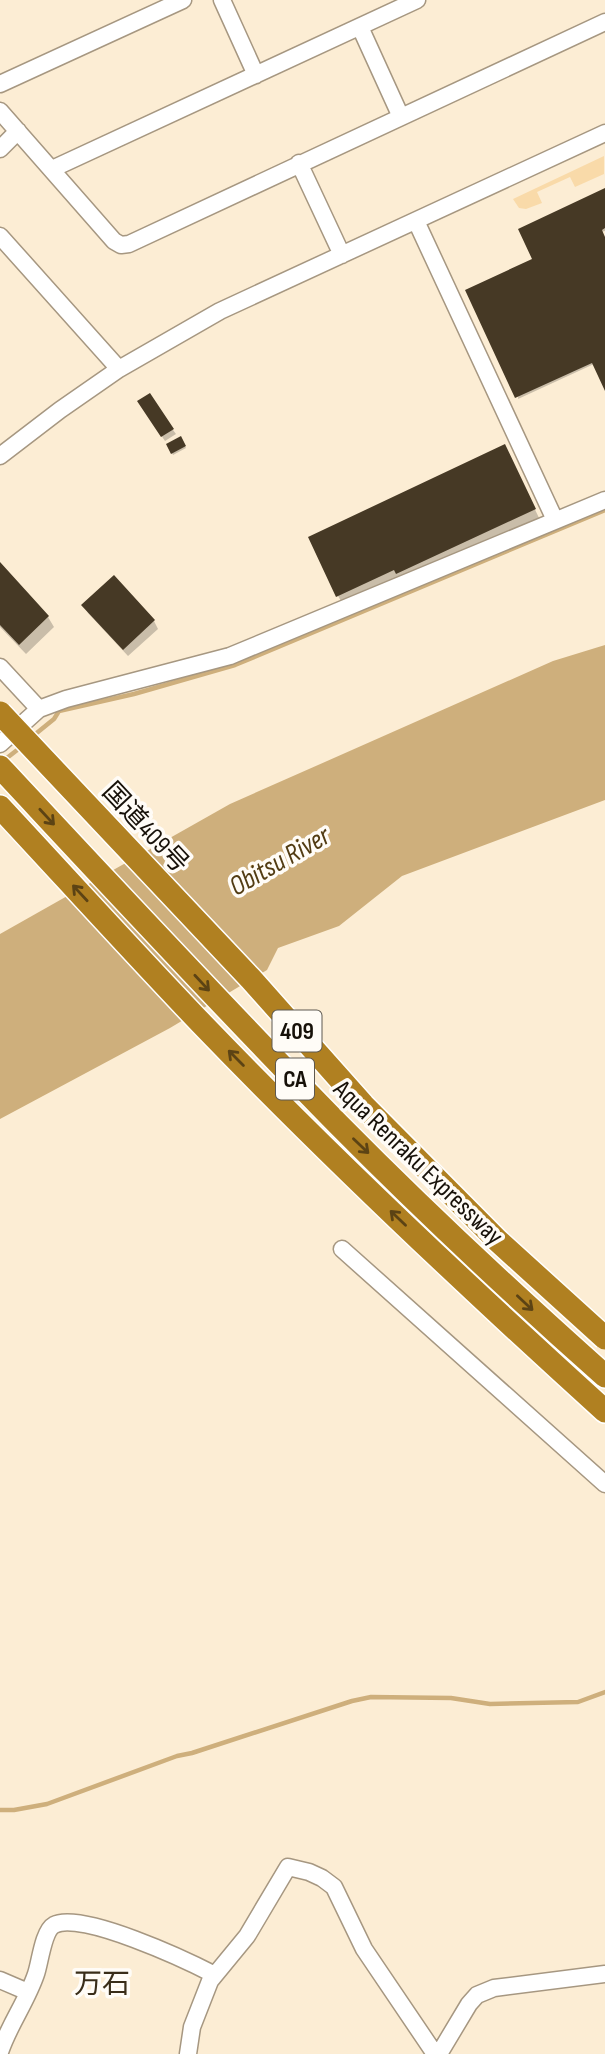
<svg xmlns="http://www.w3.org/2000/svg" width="605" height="2054" font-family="'Sofia Sans Condensed','Noto Sans JP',sans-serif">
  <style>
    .green { fill: #f9daa9 }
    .water { fill: #ceaf7c }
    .shadow { fill: #0003 }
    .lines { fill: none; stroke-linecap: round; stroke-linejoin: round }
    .stream { stroke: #ceaf7c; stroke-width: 4.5 }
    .building { fill: #463925 }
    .minor-casing { stroke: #a69781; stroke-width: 19 }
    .highway-casing { stroke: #fff; stroke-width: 26 }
    .minor { stroke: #fff; stroke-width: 16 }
    .highway { stroke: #b08021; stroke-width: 23 }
    .highway-bridge-casing { stroke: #fff; stroke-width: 26; stroke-linecap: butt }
    .highway-bridge { stroke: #b08021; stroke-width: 23 }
    .oneway { stroke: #5c4314 }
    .labels { text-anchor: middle; stroke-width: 7; stroke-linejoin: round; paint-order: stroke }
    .shield { fill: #fffcf7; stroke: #5d5850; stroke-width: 2 }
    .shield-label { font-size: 24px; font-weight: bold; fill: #171109 }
    .street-label { font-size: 26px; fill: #171109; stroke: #fffcf7 }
    .water-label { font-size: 28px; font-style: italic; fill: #523c13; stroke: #fffcf7 }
    .neighbourhood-label { font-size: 28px; fill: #392d19; stroke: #fffcf7 }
  </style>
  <rect width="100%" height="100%" fill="#fcedd4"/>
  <path class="green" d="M604,156v18l-29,13 -5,-10 -33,15 5,11 -16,6 -7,-1 -6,-9z"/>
  <path class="water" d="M605,645v155l-203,76 -63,50 -61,22 -11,22 -97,58 -170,91v-185l230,-130 323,-143z"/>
  <path class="shadow" d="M605,190v41l-4,1 4,9v146l-11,-23 -76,35 16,-139z
    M142,407l31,23 3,4 -11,7z
    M181,439l5,9 -13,7 -5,-10z
    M510,457l30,63 -196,86 -6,-10z
    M0,565l48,52 6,10 -28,27 -26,-27z
    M83,605l71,16 4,8 -30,27 -40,-43z"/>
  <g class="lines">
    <path class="stream" d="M33,736l21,-17 5,-8 75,-17 101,-29 370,-155
      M3,761l18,-14
      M0,1810h14l33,-6 130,-48 15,-3 160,-52 19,-4 80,1 39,6 88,-2 27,-10"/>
  </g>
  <path class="building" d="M605,188v40l-3,2 3,7v154l-13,-28 -77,35 -50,-108 67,-31 -14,-30z
    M150,393l24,36 -13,8 -24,-36z
    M181,436l5,10 -15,8 -5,-10z
    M505,444l31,65 -140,65 -2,-4 -58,27 -28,-60z
    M0,562l49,54 -30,29 -19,-20z
    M114,575l41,45 -32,30 -42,-45z"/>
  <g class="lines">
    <g class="minor-casing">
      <path id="minor" d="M222,0l34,75
        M360,27l41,90
        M0,84l183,-84
        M0,111l114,130 7,4 8,-1 476,-222
        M0,149l18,-18
        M299,163l43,92
        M52,169l365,-169
        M416,221l139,299
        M0,236l119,133
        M0,456l60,-46 59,-41 101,-58 385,-178
        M0,667l39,42
        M0,744l39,-35 27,-10 164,-43 375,-156
        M342,1249l263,235
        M0,1980l28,12
        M0,2052c9,-27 27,-51 36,-78 4,-11 7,-43 18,-49 26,-15 134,36 161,50
        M188,2054l4,-27 18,-46 37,-45 41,-69 21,5 13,6 12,9 30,62 71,105
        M439,2054l30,-50 8,-9 17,-7 111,-14"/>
    </g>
    <g class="highway-casing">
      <path id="highway" d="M0,767c112,120 224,241 339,358 86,87 175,170 266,251
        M0,807c67,72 133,145 201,216 130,135 266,263 404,388"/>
    </g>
    <use href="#minor" class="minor"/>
    <use href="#highway" class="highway"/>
    <g class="highway-bridge-casing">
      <path id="highway-bridge" d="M0,713l251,266 112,126 135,136 107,97"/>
    </g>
    <use href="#highway-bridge" class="highway-bridge"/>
  </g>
  <defs><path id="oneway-shaft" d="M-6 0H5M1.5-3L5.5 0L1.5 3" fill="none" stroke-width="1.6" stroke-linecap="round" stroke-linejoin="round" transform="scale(1.75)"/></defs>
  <g class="oneway">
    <use href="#oneway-shaft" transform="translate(47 817) rotate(47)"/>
    <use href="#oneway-shaft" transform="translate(80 893) rotate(-133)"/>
    <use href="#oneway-shaft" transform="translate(202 983) rotate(47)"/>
    <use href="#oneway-shaft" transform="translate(236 1058) rotate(-135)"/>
    <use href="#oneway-shaft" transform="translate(361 1146) rotate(44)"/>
    <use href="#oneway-shaft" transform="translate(398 1218) rotate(-136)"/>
    <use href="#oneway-shaft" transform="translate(525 1303) rotate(43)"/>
  </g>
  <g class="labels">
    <g class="shield">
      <rect x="272.5" y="1010.5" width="49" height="41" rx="5"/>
      <rect x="276" y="1058.5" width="38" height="41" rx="5"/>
    </g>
    <g class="shield-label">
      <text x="297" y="1039">409</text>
      <text x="295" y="1087">CA</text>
    </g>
    <g class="street-label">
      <text transform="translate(146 827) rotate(47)" y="9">国道409号</text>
      <text transform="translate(419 1162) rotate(44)" y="9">Aqua Renraku Expressway</text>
    </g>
    <g class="water-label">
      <text transform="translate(279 860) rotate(-30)" y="10">Obitsu River</text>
    </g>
    <g class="neighbourhood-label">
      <text x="102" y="1993">万石</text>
    </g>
  </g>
</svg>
